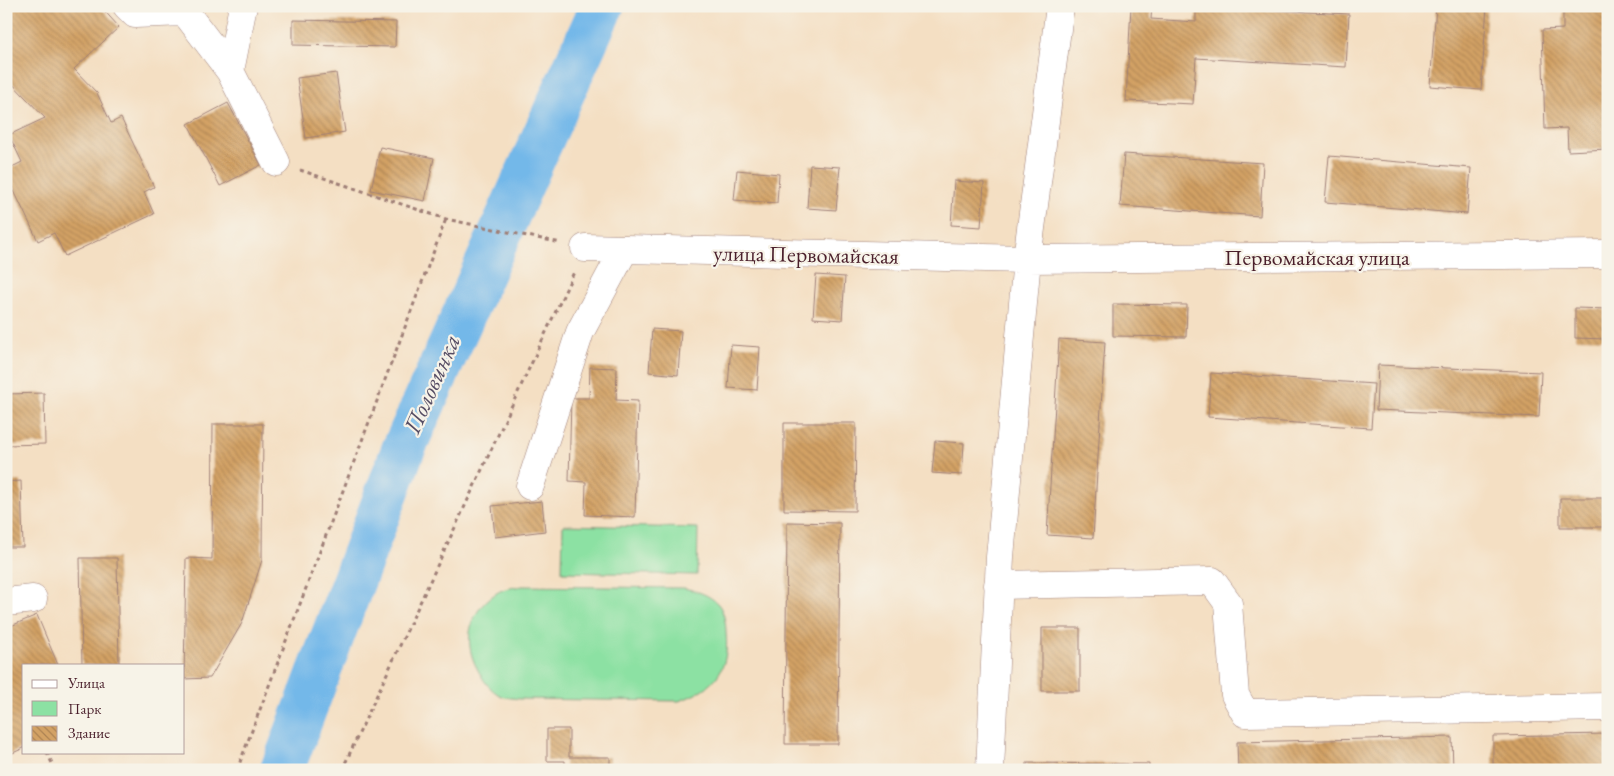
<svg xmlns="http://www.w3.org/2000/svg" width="1614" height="776" font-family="'EB Garamond',serif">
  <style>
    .park { fill: #8ce1a3; stroke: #6b8067 }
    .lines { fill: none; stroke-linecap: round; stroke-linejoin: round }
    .river { stroke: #73b8e9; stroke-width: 44 }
    .building { fill: url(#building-back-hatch) }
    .minor-casing { stroke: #9f7f77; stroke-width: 29 }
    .path { stroke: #9f7f77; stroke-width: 3; stroke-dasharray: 4 4; stroke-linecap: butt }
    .minor { stroke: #fff; stroke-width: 28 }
    .labels { text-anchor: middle; stroke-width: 4.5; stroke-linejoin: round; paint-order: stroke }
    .street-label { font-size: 22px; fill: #4a1f2b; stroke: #f7f3e8 }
    .water-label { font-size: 24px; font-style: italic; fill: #564d64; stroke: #f7f3e8 }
  </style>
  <defs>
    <pattern id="building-back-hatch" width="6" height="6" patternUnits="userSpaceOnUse" patternTransform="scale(1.25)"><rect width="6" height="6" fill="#d3a265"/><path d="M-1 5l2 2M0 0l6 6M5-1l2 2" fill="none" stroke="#ad8353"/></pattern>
  </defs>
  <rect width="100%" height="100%" fill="#f7f3e8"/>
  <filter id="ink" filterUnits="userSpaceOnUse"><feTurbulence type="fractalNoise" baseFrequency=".02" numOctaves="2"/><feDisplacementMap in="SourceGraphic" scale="10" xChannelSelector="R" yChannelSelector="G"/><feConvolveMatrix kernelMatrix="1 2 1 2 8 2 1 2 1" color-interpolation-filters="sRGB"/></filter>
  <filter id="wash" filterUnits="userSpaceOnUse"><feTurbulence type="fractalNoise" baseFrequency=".0096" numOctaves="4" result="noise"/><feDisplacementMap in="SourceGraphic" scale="20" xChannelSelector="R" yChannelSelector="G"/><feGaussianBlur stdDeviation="1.12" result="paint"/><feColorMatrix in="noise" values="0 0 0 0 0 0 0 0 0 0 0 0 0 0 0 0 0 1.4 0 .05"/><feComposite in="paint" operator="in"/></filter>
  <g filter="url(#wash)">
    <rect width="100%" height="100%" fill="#f4dfc3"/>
    <path class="park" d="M563,525l135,3 -1,47 -135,-3z
      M523,586l161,2c12,3 25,6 34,16 6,7 8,20 8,29 4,38 -13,56 -47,68l-159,-2c-6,-1 -14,-1 -19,-3 -11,-6 -18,-16 -23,-26 -17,-30 -8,-62 22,-79 7,-3 16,-4 23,-5z"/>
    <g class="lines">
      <path class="river" d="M282,770l121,-320 199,-444"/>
    </g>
    <g id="blocks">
      <path class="building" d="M6,6h94l19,21 -45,42 23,24 14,30 10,-5 33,69 -10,5 10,22 -89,42 -11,-23 -16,8 -32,-67v-4l16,-8 -13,-27 36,-17 -39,-41z
        M1131,6h21l-1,13 45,3v-16l153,8 -3,53 -150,-9 -3,46 -67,-3z
        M1436,6h51l-6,84 -51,-4z
        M1563,6h45v143l-40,2 -1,-23 -22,1 -3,-99 21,-1z
        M293,20l103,2 -1,25 -102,-2z
        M336,73l9,59 -39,6 -9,-60z
        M228,103l33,62 -41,21 -32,-62z
        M380,147l54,11 -9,43 -54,-11z
        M1124,154l139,9 -3,53 -140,-10z
        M1329,156l142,12 -4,46 -142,-12z
        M810,165l30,2 -4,43 -29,-2z
        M737,170l42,4 -2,29 -43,-3z
        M954,181l30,2 -3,44 -30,-2z
        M816,275l29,2 -3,43 -29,-2z
        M1113,304l74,1 -1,32 -73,-1z
        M1575,308l33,1v30l-33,-1z
        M652,329l29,2 -3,44 -29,-3z
        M1059,339l46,3 -12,196 -46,-3z
        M731,345l29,2 -3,43 -29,-2z
        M1378,365l163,7 -2,45 -163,-7z
        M590,367l27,1 -1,32 22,1 -3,116 -50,-2 1,-33 -17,-1 2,-83h18z
        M1211,373l163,11 -3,44 -163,-11z
        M44,393l1,51 -39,1v-51z
        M784,423h72l-1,88 -71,-1z
        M213,424h50l-1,136 -20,63 -32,55 -26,1 2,-121 26,1z
        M935,441l29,2 -2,32 -30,-2z
        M21,481l2,66h-17v-65z
        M1560,498h43v29h-43z
        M542,501l3,30 -50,6 -3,-31z
        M787,522l53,1 -2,221h-53z
        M80,558h37l2,107h-37z
        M37,615l21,50h-34v83l-18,8v-128z
        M1042,628h38v63h-38z
        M547,729h22v28h41v13h-45v-9h-18z
        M1608,734v36h-115v-34z
        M1452,737l1,33h-215l-1,-28z
        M1027,763l122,1v6h-122z
        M771,767v3h-34v-2z"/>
    </g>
  </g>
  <g filter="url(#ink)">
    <use href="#blocks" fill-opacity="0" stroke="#9f7f77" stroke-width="1"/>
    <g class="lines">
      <g class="minor-casing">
        <path id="minor" d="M127,6l8,8 50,-2 45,59 46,91
          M230,71l13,-65
          M585,248l442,11 581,-5
          M530,486l50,-154 44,-82
          M998,585l214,-4 16,22 7,92 10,18 363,-6
          M6,602l27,-3
          M990,770l10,-213 27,-298 33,-253"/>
      </g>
      <path class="path" d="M300,170l146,49 115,24
        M47,752l8,18
        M237,770l209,-551
        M342,770l232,-498"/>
      <use href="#minor" class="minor"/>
    </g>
  </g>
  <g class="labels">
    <g class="street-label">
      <text transform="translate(806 254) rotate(1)" y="8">улица Первомайская</text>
      <text x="1317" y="265">Первомайская улица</text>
    </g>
    <g class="water-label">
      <text transform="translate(432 384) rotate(-66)" y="8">Половинка</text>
    </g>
  </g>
  <rect width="1614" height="776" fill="none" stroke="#f7f3e8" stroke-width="25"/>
  <rect x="22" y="664" width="162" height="90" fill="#f7f3e8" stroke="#b29e9c"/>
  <rect x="32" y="680" width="25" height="8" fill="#ffffff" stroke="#b29e9c"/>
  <text x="68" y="688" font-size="15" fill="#4a1f2b">Улица</text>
  <rect x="32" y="701" width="25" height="15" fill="#8ce1a3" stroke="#b29e9c"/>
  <text x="68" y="714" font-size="15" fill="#4a1f2b">Парк</text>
  <rect x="32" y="726" width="25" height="15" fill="url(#building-back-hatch)" stroke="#b29e9c"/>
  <text x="68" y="738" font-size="15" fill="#4a1f2b">Здание</text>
</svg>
